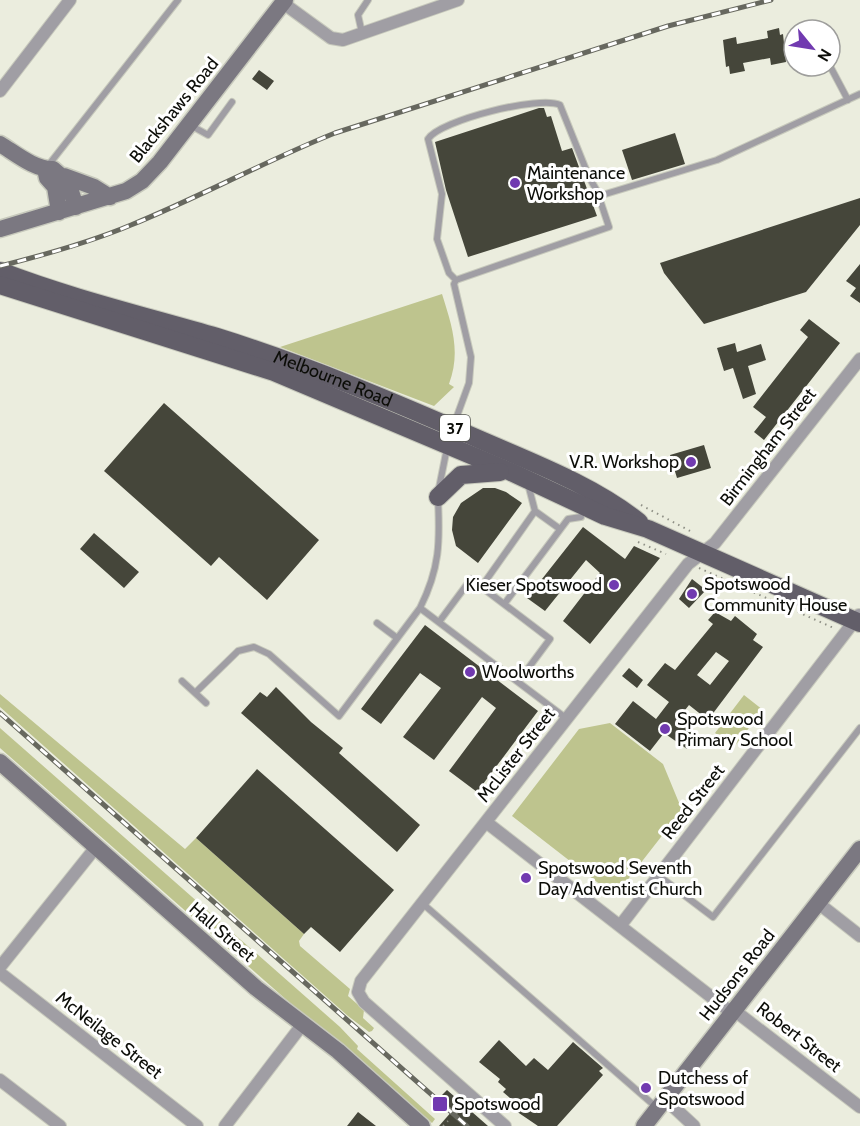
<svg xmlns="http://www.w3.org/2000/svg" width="860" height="1126" font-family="Cabin,sans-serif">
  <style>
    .green { fill: #bec48e }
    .building { fill: #45463a; fill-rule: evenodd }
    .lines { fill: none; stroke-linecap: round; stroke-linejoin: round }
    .lane-casing { stroke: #c7c9bc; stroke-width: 8 }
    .street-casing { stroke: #c7c9bc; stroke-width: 14 }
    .secondary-casing { stroke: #c7c9bc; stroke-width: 19 }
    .primary-casing { stroke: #c7c9bc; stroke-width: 20 }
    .path { stroke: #8f9086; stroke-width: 2; stroke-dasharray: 1.5 4.5; stroke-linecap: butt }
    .lane { stroke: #a09ea4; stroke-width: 6 }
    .street { stroke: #a09ea4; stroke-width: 12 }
    .secondary { stroke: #7b7881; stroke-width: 16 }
    .primary { stroke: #625e69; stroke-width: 18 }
    .rail-casing { stroke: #67685f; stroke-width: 5 }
    .rail { stroke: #fff; stroke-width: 3; stroke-dasharray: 9; stroke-linecap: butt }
    .poi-dot { fill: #713ab0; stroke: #fff; stroke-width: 2 }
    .labels { text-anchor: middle; stroke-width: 6; stroke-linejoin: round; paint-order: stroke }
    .shield { fill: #fff; stroke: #555652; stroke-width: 1.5 }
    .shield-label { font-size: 16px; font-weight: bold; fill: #0c0d08 }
    .street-label { font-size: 18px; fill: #0c0d08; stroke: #fff }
    .poi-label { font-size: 18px; fill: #0c0d08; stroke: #fff; text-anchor: start }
  </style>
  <rect width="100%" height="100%" fill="#ebedde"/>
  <path class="green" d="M442,294c10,32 19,58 7,90l5,3 -20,19 -154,-59z
    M0,694l185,155 11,-11 108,96 -5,7 1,5 50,43 -2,7 16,14 -1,8 11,10 -2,3 -3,1 -21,-16 -348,-309z
    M744,695l19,15 -29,37 -19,-14z
    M610,723l53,41 19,46 -67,86 -103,-80 67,-87z
    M0,728l340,299 18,19 -1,3 78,70 -3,4 -9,-8 -2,3 -421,-370z"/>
  <path class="building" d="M779,28l1,7 3,-1 3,28 -15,3 -1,-7 -27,5 2,8 -15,3 -1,-8 -3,1 -3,-27 13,-3 1,7 31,-6 -1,-7z
    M259,70l15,11 -7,9 -15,-11z
    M539,108h5l3,9 4,-1 11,35 10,-3 25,68 -129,41 -22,-67 -11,-48z
    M675,133l10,31 -53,16 -10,-30z
    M860,198v27l-54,67 -102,32 -40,-51 -4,-10z
    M860,264v39l-10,-7 6,-8 -10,-7z
    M809,319l31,24 -76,97 -10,-8 12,-15 -13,-10 55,-70 -8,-7z
    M735,343l2,9 24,-8 5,16 -18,6 8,28 -13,5 -10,-31 -9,3 -7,-23z
    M164,403l155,137 -52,60 -48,-43 -8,9 -107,-95z
    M704,445l7,23 -34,10 -7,-23z
    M483,488h12l11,4 16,11 -44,60 -22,-17 -4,-16 1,-13 8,-14z
    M583,527l42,32 9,-13 26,12 -70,86 -27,-23 37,-48 -14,-13 -41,51 -18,-13z
    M94,533l45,39 -15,16 -44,-39z
    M692,579l14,11 -17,18 -10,-9z
    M715,612l16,9 4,-5 22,18 -4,6 10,7 -55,73 -19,-15 -11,14 19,16 -10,14 -23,-16 -14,18 -35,-27 18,-23 23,18 13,-17 -22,-17 18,-22 10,7 38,-46 -5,-4zM716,652l13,9 -19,24 -13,-10z
    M425,625l113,86 -61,81 -28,-21 47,-63 -14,-11 -48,63 -31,-23 38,-49 -21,-15 -39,51 -20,-15z
    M629,668l14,12 -6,8 -15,-12z
    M276,687l35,35 32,26 -4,5 81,72 -23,27 -156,-139 19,-21 7,5z
    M257,769l137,121 -54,62 -29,-25 -7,7 -108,-96z
    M499,1040l27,26 8,-8 14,12 25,-28 30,26 -4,3 4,4 -46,51h-19l-25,-17 5,-4 -15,-13 3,-3 -8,-7 2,-3 -21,-17z
    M447,1090l41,36h-49l14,-16 -14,-12z
    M358,1112l18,14h-29z"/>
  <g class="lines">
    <g class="lane-casing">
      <path id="lane" d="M362,33l-4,-18 10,-15
        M830,66l18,34
        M190,125l18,10 24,-33
        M47,167l131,-167
        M599,196l118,-36 143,-66
        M453,427l16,-44 2,-26 -17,-73 2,-4 153,-53 -12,-36 -8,-14 -29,-72c-19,-10 -120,15 -132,34l14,55 -5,45 12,34 7,7
        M439,488l8,-40
        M535,511l25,18
        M482,586l53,-75 -7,-27
        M505,603l63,-84 13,-2
        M420,608l147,111
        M439,622l32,-43 79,60 -32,43
        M377,623l20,15
        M182,681l24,22
        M196,692l42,-41 16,-4 15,7 70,62 81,-108c20,-40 20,-66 18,-109
        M659,876l54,41 147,-189
        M422,903l234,204"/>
    </g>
    <g class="street-casing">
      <path id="street" d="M283,3l48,35 12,2 115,-40
        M0,91l70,-91
        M486,822l246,191 7,1 121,93
        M818,903l42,33
        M620,926l239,-311
        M0,967l96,-120
        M0,973l197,153
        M0,1080l60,46
        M665,1099l29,27
        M225,1126l77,-101
        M505,1126l-141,-124 -6,-10 3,-11 327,-417 27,-21 145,-184"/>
    </g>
    <g class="secondary-casing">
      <path id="secondary" d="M0,144c15,9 35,26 53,25l15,13 8,25
        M45,169l2,9 8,9 4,25
        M64,176l30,11 16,10
        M0,229l126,-38 16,-10 18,-19 125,-162
        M0,762l256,226 82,63 84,75
        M644,1126l216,-277"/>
    </g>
    <g class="primary-casing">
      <g id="primary">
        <path id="s1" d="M0,271c70,27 145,45 217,66 90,28 180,66 266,104 53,23 111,45 156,81"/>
        <path d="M0,285l274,87 237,100 94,44 43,13 212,94"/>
        <path d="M438,497l23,-22 39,-3"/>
      </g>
    </g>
    <path class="path" d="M641,505l51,27
      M638,542l28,12
      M699,568l137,61
      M456,1114l9,-10
      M443,1126l5,-5"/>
    <use href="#lane" class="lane"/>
    <use href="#street" class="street"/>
    <use href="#secondary" class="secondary"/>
    <use href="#primary" class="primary"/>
    <g class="rail-casing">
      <path id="rail" d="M0,266c44,-11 88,-23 131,-41 69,-28 134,-64 204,-92l333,-107 103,-26
        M0,713l467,413"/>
    </g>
    <use href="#rail" class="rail"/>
  </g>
  <g class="poi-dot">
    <circle cx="515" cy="183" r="6"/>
    <circle cx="691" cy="462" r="6"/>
    <circle cx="614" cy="585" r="6"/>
    <circle cx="692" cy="594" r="6"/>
    <circle cx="470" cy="672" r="6"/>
    <circle cx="665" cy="729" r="6"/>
    <circle cx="526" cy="878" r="6"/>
    <circle cx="646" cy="1088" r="6"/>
    <rect x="432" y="1096" width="16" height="16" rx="3"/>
  </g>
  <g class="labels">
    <rect class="shield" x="440" y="415" width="30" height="26" rx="4.5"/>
    <g class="shield-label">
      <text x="455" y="434">37</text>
    </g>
    <g class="street-label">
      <text transform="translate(174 110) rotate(-51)" y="6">Blackshaws Road</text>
      <text dy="6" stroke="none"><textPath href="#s1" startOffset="350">Melbourne Road</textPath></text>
      <text transform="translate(768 447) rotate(-52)" y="6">Birmingham Street</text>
      <text transform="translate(516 755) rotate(-52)" y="6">McLister Street</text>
      <text transform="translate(693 802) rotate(-52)" y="6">Reed Street</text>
      <text transform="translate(222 932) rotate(41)" y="6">Hall Street</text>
      <text transform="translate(737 975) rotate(-52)" y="6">Hudsons Road</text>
      <text transform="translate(109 1035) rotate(38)" y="6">McNeilage Street</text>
      <text transform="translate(799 1037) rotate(38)" y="6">Robert Street</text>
    </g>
    <g class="poi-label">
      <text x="527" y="179">Maintenance<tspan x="527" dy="21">Workshop</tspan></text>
      <text x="679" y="468" text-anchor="end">V.R. Workshop</text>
      <text x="704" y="590">Spotswood<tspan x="704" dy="21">Community House</tspan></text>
      <text x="602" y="591" text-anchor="end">Kieser Spotswood</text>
      <text x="482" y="678">Woolworths</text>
      <text x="677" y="725">Spotswood<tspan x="677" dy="21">Primary School</tspan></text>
      <text x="538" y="874">Spotswood Seventh<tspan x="538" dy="21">Day Adventist Church</tspan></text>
      <text x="658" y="1084">Dutchess of<tspan x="658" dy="21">Spotswood</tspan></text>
      <text x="454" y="1110">Spotswood</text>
    </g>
  </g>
  <g transform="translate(812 48) rotate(120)"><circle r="28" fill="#ffffff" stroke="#9e9e9c" stroke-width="1.5"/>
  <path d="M0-4.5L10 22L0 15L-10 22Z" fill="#713ab0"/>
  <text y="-9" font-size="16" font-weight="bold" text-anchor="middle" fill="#0c0d08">N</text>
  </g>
</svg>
